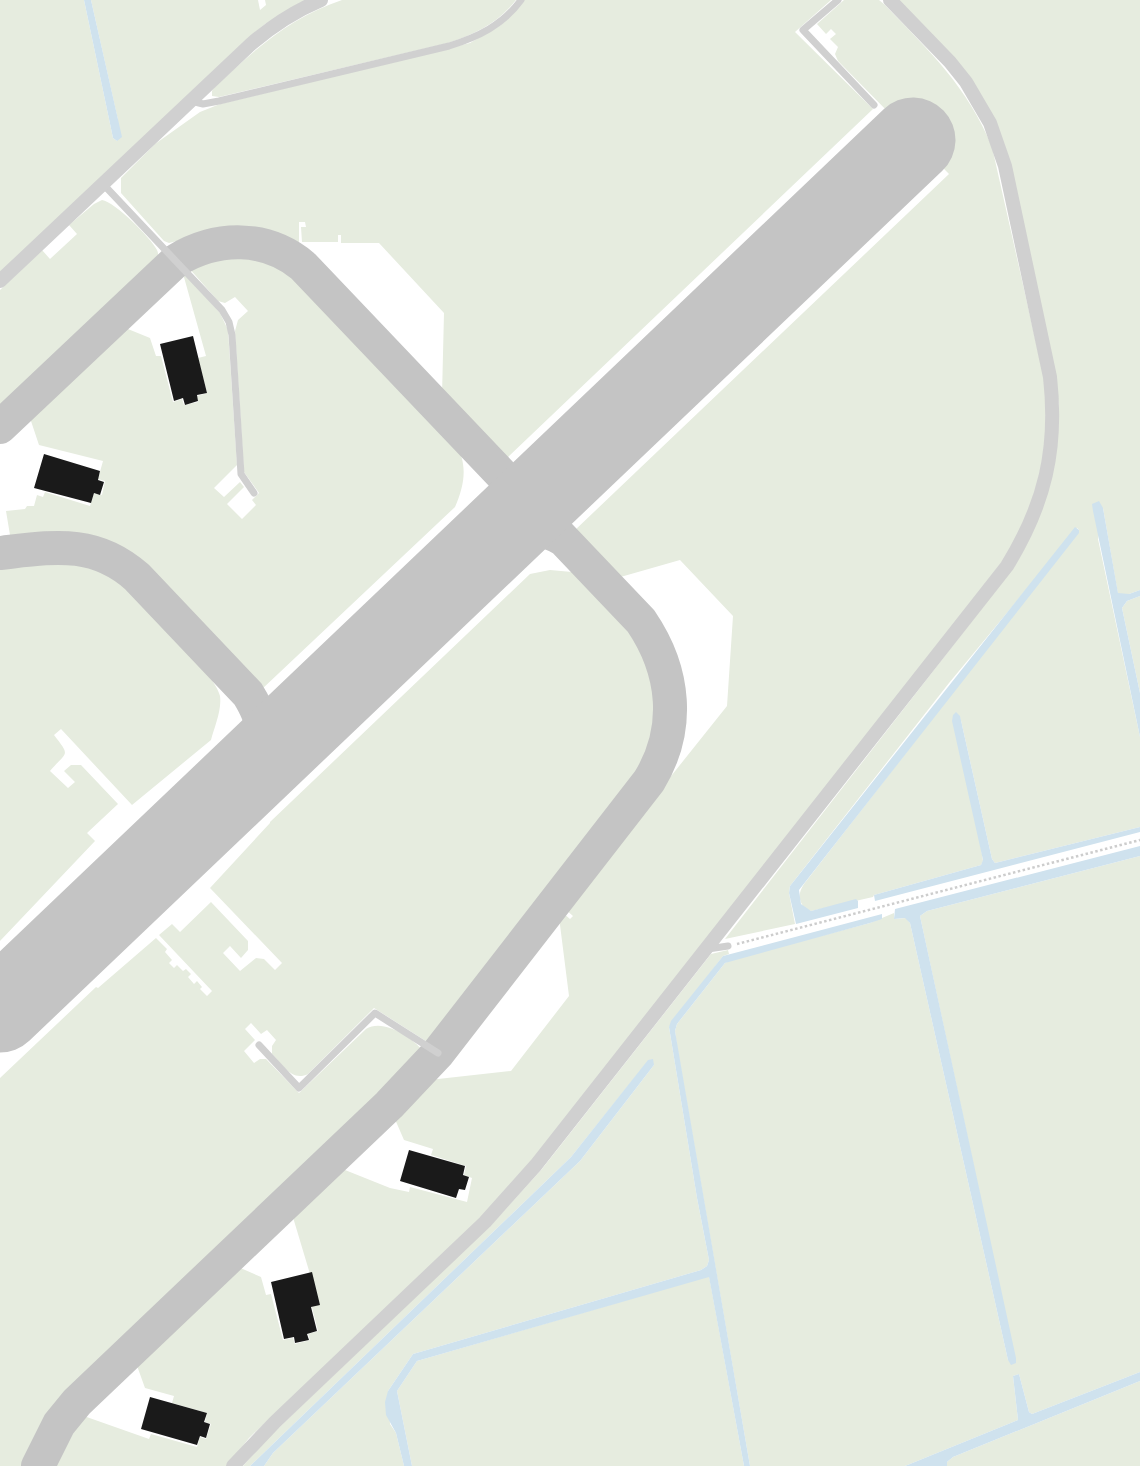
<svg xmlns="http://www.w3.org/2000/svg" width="1140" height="1466" font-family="'Varela Round',sans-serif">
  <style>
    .green { fill: #e6ecdf }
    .water { fill: #cfe2ee }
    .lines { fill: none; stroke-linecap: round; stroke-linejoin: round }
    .taxiway { stroke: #c4c4c4; stroke-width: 34 }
    .runway { stroke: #c4c4c4; stroke-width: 85 }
    .building { fill: #1a1a1a }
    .path { stroke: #cdcdcd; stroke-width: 2.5; stroke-dasharray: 2.5 2.5; stroke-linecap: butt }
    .lane { stroke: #d0d0d0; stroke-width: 7 }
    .street { stroke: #d0d0d0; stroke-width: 14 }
  </style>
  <rect width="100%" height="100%" fill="#fff"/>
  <path class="green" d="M0,0h84l29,138 4,3 1,-21 -27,-120h167l2,10 6,-5 -1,-5h40l-40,24 -19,16 -246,233z
    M342,0h174c-18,23 -40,34 -68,43l-229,54 -7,-1v-5l2,-3c40,-38 75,-70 128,-88z
    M524,0h307l-36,32 78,77 -366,349 -8,-5 -57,-58 2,-82 -65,-70h-38v-8h-3v7h-36l-1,-15h5l-1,-5h-6v20h-8l-31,-9 -20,-2h-23l-48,12 -5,-2 -43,-48v-15l34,-34 45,-32 20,-8 250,-61 31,-18z
    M844,0h35l6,5c45,47 82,81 107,142l52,231c7,71 -5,123 -42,184l-460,587 -64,72 -229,217 -22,28h-176l18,-37 12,-14 68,24 2,-5 46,13 3,-10 6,2 5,-15 -6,-2 2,-9 -35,-10 2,-7 -29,-8 -9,-25 100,-97 25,11 5,18 5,-1 12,46 10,-2 2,6 15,-4 -2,-6 10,-3 -9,-35 7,-2 -24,-80 48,-46 50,20 19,4 1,-5 57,15 5,-24 -8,-3 2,-9 -35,-11 2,-6 -29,-9 -10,-23 35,-37 82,-9 58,-75 -10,-79 4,-4 7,6 3,-3 -8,-7 162,-203 6,-90 -53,-56 -63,18 -43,-47 375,-357 -111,-113 -3,-7 3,-7 -8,-8 6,-5 -5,-5 -5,5 -9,-10z
    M898,0h242v590l-11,4h-11l-15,-86 -5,31 42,198v90l-145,36 -3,-4 -32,-143 23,145 -2,4 -107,30 -1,2 -62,14 -6,-2c-7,-9 -7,-16 -1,-25l275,-354 -2,-2 -128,155 -159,203 -1,7 6,31 -70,15 289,-372c30,-50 46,-103 45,-163l-55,-261z
    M102,200c13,2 49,38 55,50 2,4 1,7 -1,11l-156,148v-119l42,-40 8,9 27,-25 -8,-9 25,-21z
    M225,255c27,-1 46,4 68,19l162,168c13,22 10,42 0,65l-194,183 -117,-123 -26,-18 -31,-12 -24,-2 -48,4 -5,-4 -4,-24 19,-2 2,-3h7l3,-11 6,2 2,-5 45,14 4,-13 8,2 3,-14 -7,-2 5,-18 -64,-16 -10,-30 94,-88 27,11 6,18h5l12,46 9,-3 2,6 14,-3 -1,-6 10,-3 -9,-35 8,-2 -24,-86 38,43 8,17 9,135 -23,23 10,9 16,-15 4,5 -17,17 15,15 14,-14 -4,-5 7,-7 -15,-21 -9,-141 3,-11 10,-9 -13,-14 -10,6 -7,-2 -30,-34z
    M63,559c15,1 31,3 44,10 21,11 110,106 113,127 2,14 -6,32 -9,44l-79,65 -71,-76 -7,6c17,22 13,16 -4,36l18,17 7,-6 -11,-11 7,-6h10l37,39 -31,29 8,8 -95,100v-376z
    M550,570l22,2 12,6c18,20 44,42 58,66 15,28 20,67 11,97 -7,21 -20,39 -31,57l-193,245 -55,-35 -66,66c-16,8 -26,-10 -36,-20v-8l4,-6 -9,-10 -6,4 -10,-11 -6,6 10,11 -11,11 10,12 6,-4h6l33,34 67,-64c17,-11 46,8 57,22l-47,50 -312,297 -22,32 -16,36h-26v-388l96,-91 2,1 58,-50 11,11 -2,3 7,8 -3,3 5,5 3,-3 6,6 3,-2 5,5 -3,3 6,7 3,-3 5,6 -2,2 7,7 5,-5 -53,-56 13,-11 8,8 31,-30 37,39v9l-7,8 -11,-12 -7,7 17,18 16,-13 8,1 11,11 7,-7 -72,-75 60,-65v-1l260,-248z
    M1140,596v97l-18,-85 5,-7z
    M1140,856v516l-108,42 -3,-2 -10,-38 -6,2 5,44 -113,46h-155l-73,-420 -2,-15 2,-7 48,-61 8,-4 137,-36 24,-10v6l12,-1 4,5 98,437 8,3 -96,-447 7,-5z
    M728,950l1,4 -6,2 -54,71 28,171 12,62 -2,6 -6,4 -288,84 -25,37 2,33 6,9 8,33h-140l9,-13 307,-292 74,-96 -6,-4 -77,96 -321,309h-7l25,-28 225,-215 49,-54 169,-215z
    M709,1276l35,190h-332l-15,-75 20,-30z
    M1140,1381v85h-193v-4l6,-5z"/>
  <path class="water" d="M84,0h7l31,137 -5,4 -4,-3z
    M1099,501l4,7 15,85 11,1 11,-4v6l-13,5 -5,7 18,85v44l-47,-226 -1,-7z
    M1075,527l4,3v3l-280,357 2,14 10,7 45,-12 2,2v7l-62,16 -7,-31 1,-7z
    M956,712l4,4 32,143 3,4 145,-36v5l-265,69 -1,-6 107,-30 2,-5 -31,-139 1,-6z
    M1140,846v10l-213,55 -7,5 96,442v5l-5,2 -3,-5 -98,-437 -5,-5 -11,1 1,-10z
    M882,914v5l-12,4 -145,40 -48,61 -2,7 75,435h-6l-35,-189 -292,84 -20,30 15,75h-8l-8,-33 -10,-18 -1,-13 3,-11 25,-37 288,-84 6,-4 2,-6 -12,-62 -28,-171 2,-6 52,-65z
    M653,1059l1,6 -74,96 -307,292 -9,13h-14l321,-309 77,-97z
    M1140,1372v9l-187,76 -6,5v4h-42l113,-46 -5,-44 6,-2 10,38 3,2z"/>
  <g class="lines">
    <path class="taxiway" d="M0,427l177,-167c40,-24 89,-25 126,6l338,355c34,50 40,108 8,160l-211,272 -49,52 -312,297 -18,22 -21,42
      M493,540c24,-14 46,-15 71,0
      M0,553c53,-6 94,-14 137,24l111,117c22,36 18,50 -5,84"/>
    <path class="runway" d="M0,1010l913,-870"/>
  </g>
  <path class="building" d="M193,336l14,57 -10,2 1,6 -13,4 -2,-7 -9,3 -14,-57z
    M44,454l56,17 -2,9 6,2 -4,13 -6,-2 -3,10 -57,-15z
    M409,1150l56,16 -2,9 6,2 -4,13 -6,-1 -3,9 -56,-17z
    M312,1272l8,33 -9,2 6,24 -10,3 2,6 -14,3 -1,-6 -10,2 -13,-57z
    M150,1397l57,16 -3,9 6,2 -4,14 -6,-2 -3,9 -56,-16z"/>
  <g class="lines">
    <path class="path" d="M737,944l403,-104"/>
    <path class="lane" d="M838,0l-35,30 71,75
      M191,101l12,3 16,-3 230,-55c29,-9 54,-21 72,-46
      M103,184l119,126 7,12 3,13 9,139 13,19
      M708,949l20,-3
      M259,1045l40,43 76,-75 63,40"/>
    <path class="street" d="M0,281l251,-237c21,-18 44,-33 70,-44
      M233,1466l42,-44 210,-200 51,-57 471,-599c38,-62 51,-117 43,-189l-45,-211 -15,-43 -24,-41 -16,-20 -60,-62"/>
  </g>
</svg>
